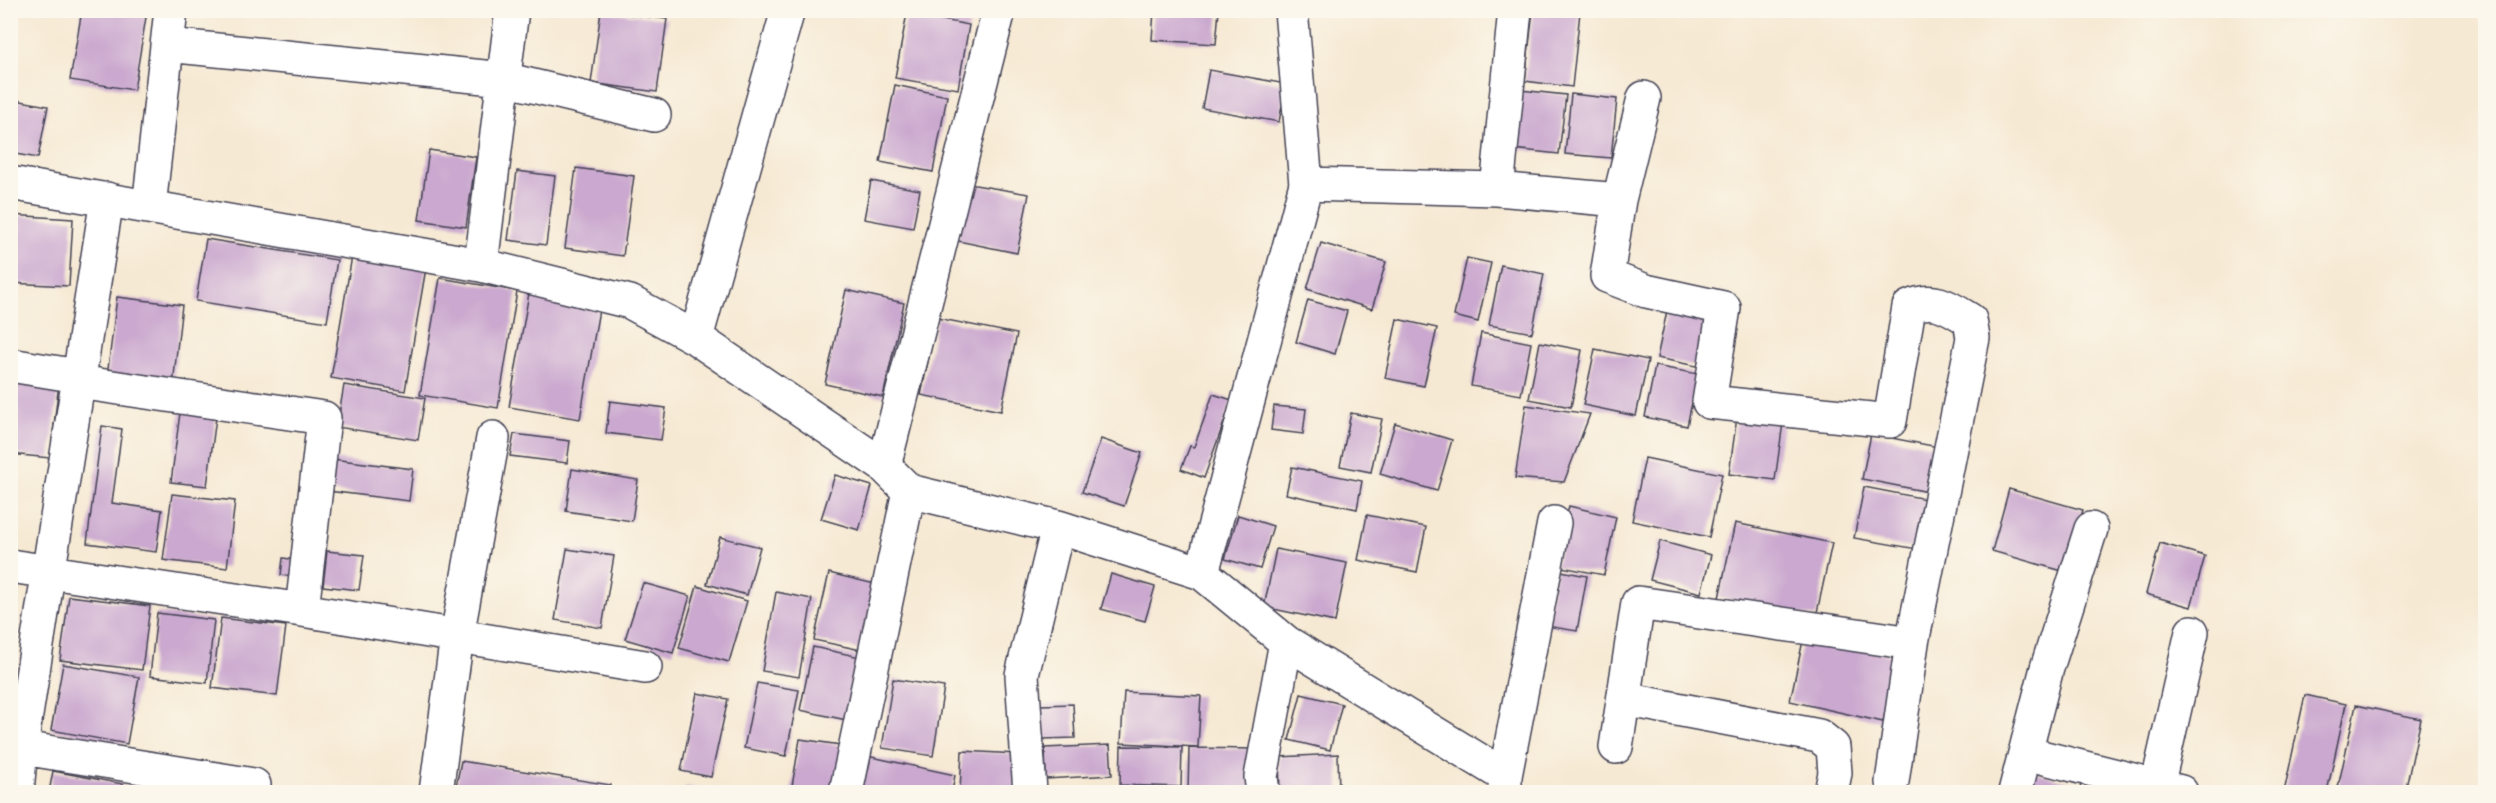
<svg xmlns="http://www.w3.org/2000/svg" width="2496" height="803" font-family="'Architects Daughter',sans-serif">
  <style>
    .building { fill: #caa8cf }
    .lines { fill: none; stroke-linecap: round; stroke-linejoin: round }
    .street-casing { stroke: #424052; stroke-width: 36 }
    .street { stroke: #fff; stroke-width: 33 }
  </style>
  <rect width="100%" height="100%" fill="#fbf7ec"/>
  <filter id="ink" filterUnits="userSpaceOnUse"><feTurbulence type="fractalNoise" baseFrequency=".0167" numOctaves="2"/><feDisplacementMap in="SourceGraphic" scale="12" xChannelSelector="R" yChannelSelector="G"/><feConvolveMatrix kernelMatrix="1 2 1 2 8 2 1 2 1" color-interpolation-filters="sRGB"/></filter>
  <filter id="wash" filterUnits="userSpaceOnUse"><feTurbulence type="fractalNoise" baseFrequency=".008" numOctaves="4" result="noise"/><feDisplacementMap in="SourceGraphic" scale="24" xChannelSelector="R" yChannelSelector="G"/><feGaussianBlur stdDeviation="1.35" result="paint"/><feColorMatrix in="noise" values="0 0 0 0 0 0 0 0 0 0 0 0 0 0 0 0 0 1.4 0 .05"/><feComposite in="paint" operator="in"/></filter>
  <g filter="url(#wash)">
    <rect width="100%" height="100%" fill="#f6e9d3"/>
    <g id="blocks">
      <path class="building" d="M82,10h24l40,7 -12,73 -64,-10z
        M1154,10h65l-3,34 -64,-4z
        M1533,10l47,2 -8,75 -47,-6z
        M601,11l66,8 -10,73 -66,-9z
        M907,13l62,12 -11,64 -63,-11z
        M1209,70l77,14 -7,38 -77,-14z
        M895,85l52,11 -14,76 -53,-10z
        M1520,90l46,5 -7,59 -46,-5z
        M1571,94l46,5 -6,59 -46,-4z
        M10,99l38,7 -10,52 -28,-5z
        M429,150l47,7 -10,70 -47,-7z
        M576,168l58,8 -11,80 -58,-8z
        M517,171l38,5 -9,69 -38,-5z
        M871,181l49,9 -7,38 -49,-9z
        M969,184l60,10 -12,59 -59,-12z
        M10,215l63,4 -4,67 -59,-3z
        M206,239l131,21 -10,62 -131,-21z
        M1321,243l65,19 -14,47 -65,-20z
        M352,256l74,12 -21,123 -74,-13z
        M1467,258l24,5 -13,59 -24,-6z
        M1501,265l43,9 -12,59 -43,-8z
        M440,278l77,13 -19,117 -78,-13z
        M846,290l58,13 -21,94 -58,-13z
        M529,293l71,11 -20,115 -71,-12z
        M117,297l65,8 -9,80 -66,-8z
        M1308,300l39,11 -12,43 -39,-12z
        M1668,306l48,10 -10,52 -49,-10z
        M937,318l80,16 -16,77 -80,-16z
        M1397,319l40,9 -13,58 -39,-8z
        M1481,333l50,10 -10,52 -50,-9z
        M1540,342l42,8 -11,57 -42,-8z
        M1595,349l53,11 -12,56 -53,-11z
        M1655,366l43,8 -11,52 -42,-9z
        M10,377l49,6 -9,75 -40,-4z
        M344,385l81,13 -7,42 -81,-13z
        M1213,394l19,6 -28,78 -23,-9 9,-23 4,1z
        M610,401l56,7 -5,32 -55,-7z
        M181,405l36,5 -10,76 -36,-4z
        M1526,405l64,9 -26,68 -49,-4z
        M1274,406l32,3 -3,25 -32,-4z
        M1351,413l31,6 -11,53 -31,-6z
        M1737,417l46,6 -8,57 -46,-6z
        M1395,423l57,17 -15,51 -57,-17z
        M102,426l20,3 -10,74 50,7 -6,42 -69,-9z
        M514,434l56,7 -3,22 -57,-7z
        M1871,434l67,13 -9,45 -67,-13z
        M1101,439l41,14 -18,53 -42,-14z
        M1645,458l77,16 -13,63 -77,-16z
        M332,459l81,10 -4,32 -81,-10z
        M1292,467l70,14 -5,28 -71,-15z
        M572,469l66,11 -6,41 -66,-10z
        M835,475l37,11 -13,44 -38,-11z
        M1864,487l62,12 -9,50 -63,-11z
        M2009,489l74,21 -17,62 -74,-21z
        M172,494l63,7 -8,67 -64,-8z
        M1569,506l47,11 -12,58 -48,-9z
        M1238,515l35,11 -13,43 -35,-10z
        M1367,515l59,12 -9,45 -59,-12z
        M1735,523l97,20 -16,74 -97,-19z
        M720,537l40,10 -13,48 -40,-11z
        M1660,541l51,14 -10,38 -51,-13z
        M2160,543l45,13 -14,51 -45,-13z
        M567,549l47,7 -12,72 -47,-8z
        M1276,549l71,14 -12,59 -71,-15z
        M327,551l37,4 -5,35 -36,-4z
        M283,558l20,3 -3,17 -19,-3z
        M1556,570l31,6 -10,55 -31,-5z
        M829,573l46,11 -14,66 -47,-10z
        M1111,574l44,13 -10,34 -44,-12z
        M643,583l47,13 -17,57 -48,-14z
        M697,586l50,15 -18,61 -50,-14z
        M776,592l36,7 -13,78 -37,-6z
        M69,596l81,10 -8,64 -82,-10z
        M157,613l57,7 -7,63 -57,-7z
        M221,618l65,8 -9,70 -65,-8z
        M1804,636l93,21 -14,65 -93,-21z
        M813,647l52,11 -14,63 -51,-11z
        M63,664l76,13 -12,67 -76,-14z
        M893,679l51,8 -11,69 -51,-8z
        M757,683l42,7 -13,66 -42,-8z
        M1124,692l77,4 -3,51 -77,-4z
        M697,693l31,6 -17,78 -30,-6z
        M1301,694l41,10 -12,46 -41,-10z
        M2305,695l41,9 -19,88h-43z
        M1073,704l2,34 -33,1 -1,-34z
        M2356,705l65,14 -16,73h-68z
        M800,739l47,7 -8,46h-48z
        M1110,745l2,30 -66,4 -1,-31z
        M1121,746l61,1 -1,40 -61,-2z
        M1189,748l64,1 -1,43h-64z
        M962,751l56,3 -2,38h-56z
        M1338,754l1,38h-59l-1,-35z
        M867,756l88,19 -3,17h-93z
        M461,761l150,24 -1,7h-155z
        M53,771l70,13 -2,8h-72z
        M2034,772l47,13 -2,7h-51z
        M686,787l23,4v1h-24z"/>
    </g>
  </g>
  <g filter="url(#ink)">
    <use href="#blocks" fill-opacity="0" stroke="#424052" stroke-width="1.5"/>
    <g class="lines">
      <g class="street-casing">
        <path id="street" d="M1291,10l15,174
          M167,45l337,34 150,36
          M1644,98l-25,102 -12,76 39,15 78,17 -15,94 181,19 19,-114c25,-11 40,0 61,13l3,18 -61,305
          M10,183l471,82 149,37 66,36 188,128 25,25
          M1497,189l122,11
          M149,207l22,-197
          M481,265l31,-255
          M696,338l92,-328
          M10,365l68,11
          M78,382l246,36 -22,192
          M884,466l115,-456
          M10,566l292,44 343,57
          M1202,573l104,-389 191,5 18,-179
          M1624,699l195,37 14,11 2,26 -4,19
          M10,746l244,39
          M1616,747l22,-144 274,40 -20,139
          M2025,753l156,39
          M2157,787l35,-155
          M17,792l4,-45 86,-548
          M436,792l21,-156 36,-198
          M846,792l63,-301 149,36 144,46 84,69 219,134
          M1030,792l-8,-117 36,-148
          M1263,792l-2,-15 25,-135
          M1505,792v-16l49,-253
          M2015,792l32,-124 44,-139"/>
      </g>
      <use href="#street" class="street"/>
    </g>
  </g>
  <rect width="2496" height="803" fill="none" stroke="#fbf7ec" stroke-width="36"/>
</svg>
